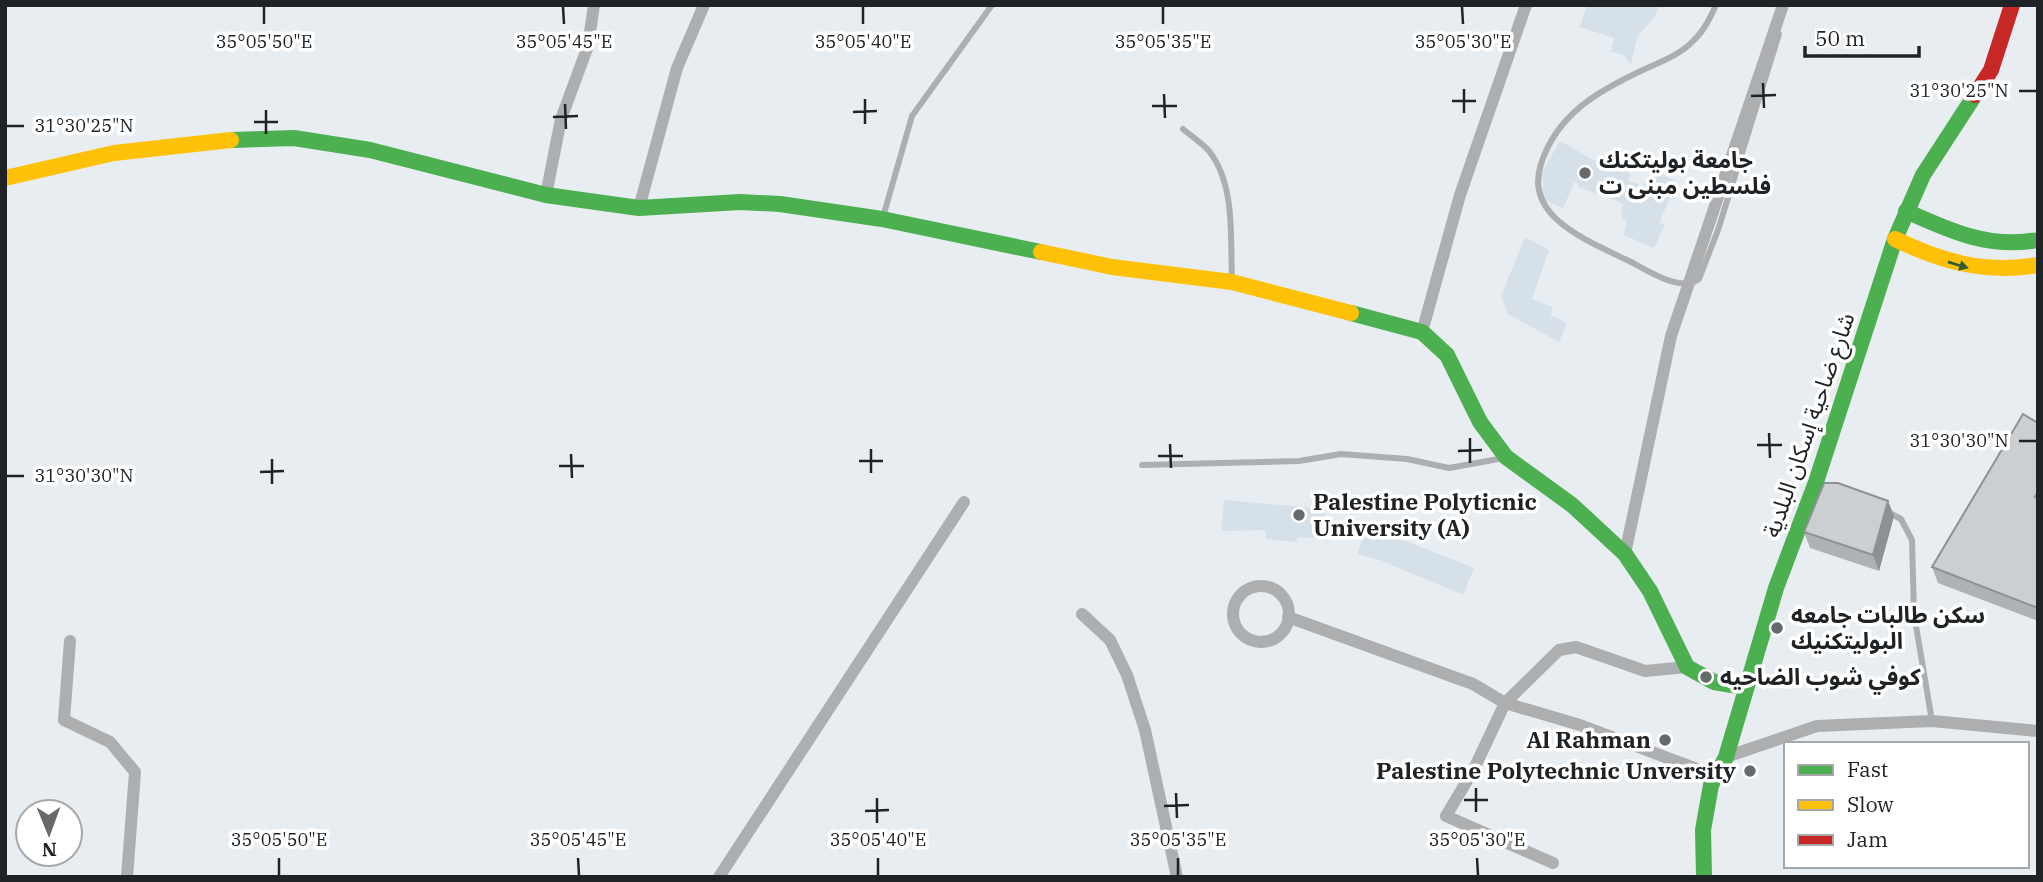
<svg xmlns="http://www.w3.org/2000/svg" width="2043" height="882" font-family="'IBM Plex Serif','Noto Sans Arabic',serif">
  <style>
    .built { fill: #d5e0e8 }
    .lines { fill: none; stroke-linecap: round; stroke-linejoin: round }
    .lane { stroke: #adaeb0; stroke-width: 6 }
    .street { stroke: #adaeb0; stroke-width: 12 }
    .fast { stroke: #4caf50; stroke-width: 16 }
    .slow { stroke: #ffc107; stroke-width: 16 }
    .jam { stroke: #c62828; stroke-width: 16 }
    .wall { fill: #afb2b5 }
    .shaded-wall { fill: #8e9193 }
    .building { fill: #cbcfd2; stroke: #8e9193; stroke-width: 2 }
    .oneway { fill: #325b36 }
    .ticks { fill: none; stroke: #202325; stroke-width: 2.5 }
    .poi-dot { fill: #666a6d; stroke: #fff; stroke-width: 2.5 }
    .labels { text-anchor: middle; stroke-width: 7; stroke-linejoin: round; paint-order: stroke }
    .poi-label { font-size: 23px; font-weight: bold; fill: #202325; stroke: #fff; text-anchor: start }
    .street-label { font-size: 23px; fill: #202325; stroke: #fff }
    .ticks-label { font-size: 18px; text-anchor: middle; fill: #202325; stroke: #fff; stroke-width: 7; stroke-linejoin: round; paint-order: stroke }
  </style>
  <rect width="100%" height="100%" fill="#e8edf2"/>
  <path class="built" d="M1587,5h72l-4,11 -18,21 -6,28 -7,-10 -13,-3 3,-14 -34,-11z
    M1560,141l39,22 3,-5 28,16 -1,7 14,5 11,-16 23,12 -18,41 6,1 -11,24 -30,-13 3,-14 -4,-1 -2,-9 3,-7 -45,-17 -2,-5 -3,1 -11,25 -24,-10 5,-15 -5,-6z
    M1525,237l24,13 -17,49 20,8 -1,8 16,8 -8,19 -51,-28 -7,-18z
    M1224,500l101,9v30l-27,-2 -2,5 -30,-3 -1,-9 -44,1z
    M1367,526l107,42 -11,27 -83,-35 -23,-6z"/>
  <g class="lines">
    <path class="lane" d="M1716,5c-6,13 -12,26 -23,36 -13,14 -33,21 -50,29 -45,21 -86,44 -102,94 -18,54 50,78 90,98 18,9 50,31 68,17l19,-49 61,-196
      M1183,129c8,7 19,14 26,22 27,34 21,88 23,129
      M883,217l29,-101 80,-111
      M1142,465l157,-4 42,-7 66,5 42,9 55,-10
      M1886,511l15,8 11,21 2,74 18,107"/>
    <path class="street" d="M546,195l15,-76 27,-73 6,-41
      M639,208l38,-140 27,-63
      M1422,332l38,-137 66,-190
      M1625,554l46,-218 112,-331
      M1233 614a28 28 0 1 1 56 0a28 28 0 1 1-56 0Z
      M1082,614l28,26 17,35 18,55 32,147
      M1288,617l185,67 32,19 75,22 133,50
      M70,641l-6,79 46,22 25,30 -8,105
      M1726,757l91,-31 115,-5 106,10
      M1553,863l-107,-47 28,-47 31,-66 54,-53 17,-3 69,24 42,-4
      M719,877l245,-375"/>
    <path class="fast" d="M231,140l63,-2 76,12 176,45 93,13 101,-6 40,2 102,15 159,33
      M1906,211c44,20 83,38 132,29
      M1351,313l71,19 25,23 33,67 26,35 66,48 53,49 25,37 37,76 27,15 30,5
      M1704,877l-1,-47 8,-45 15,-28 50,-169 40,-106 79,-243 28,-64 52,-80"/>
    <path class="slow" d="M5,178l109,-25 117,-13
      M1895,239c47,23 91,35 143,26
      M1041,252l71,15 120,15 119,31"/>
    <path class="jam" d="M1975,95l16,-25 21,-65"/>
  </g>
  <path class="wall" d="M2038,423v198l-100,-38 -6,-16z
    M1888,501l6,15 -15,55 -69,-23 -6,-16z"/>
  <path class="shaded-wall" d="M1888,501l6,15 -15,55 -6,-16z"/>
  <path class="building" d="M2023,414l15,9v69l-3,5 3,1v110l-106,-41z
    M1824,483h14l50,18 -15,54 -69,-23z"/>
  <defs><path id="oneway-solid" d="M-6-.8H1V-3.2L6.5 0L1 3.2V.8H-6Z" transform="scale(1.75)"/></defs>
  <use class="oneway" href="#oneway-solid" transform="translate(1958 265) rotate(17)"/>
  <path class="ticks" d="M264,7v17M563,7l1,17M863,7v17M1163,7v17M1462,7l1,17M1763,83l1,25M1464,89v24M2019,91h17M1164,94l1,24M1751,96l25,-1M865,99v25M1452,101h24M565,104l1,25M1152,106h25M266,110v24M853,112l24,-1M553,117l25,-1M254,122h24M7,126h17M1769,433l1,25M1470,438v25M2019,441h17M1170,444l1,24M1757,445h25M871,449v24M1458,451l24,-1M571,454l1,24M1158,456h25M272,459v25M859,461h24M559,466h25M260,472l24,-1M7,476h17M1476,788v24M1176,793l1,25M877,798v25M1464,800h24M1164,806l25,-1M865,811l24,-1M279,858v17M578,858l1,17M878,858v17M1178,858v17M1477,858l1,17"/>
  <g class="poi-dot">
    <circle cx="1585" cy="173" r="7"/>
    <circle cx="1299" cy="515" r="7"/>
    <circle cx="1777" cy="628" r="7"/>
    <circle cx="1706" cy="677" r="7"/>
    <circle cx="1665" cy="740" r="7"/>
    <circle cx="1750" cy="771" r="7"/>
  </g>
  <g class="labels">
    <g class="poi-label">
      <text x="1599" y="168">جامعة بوليتكنك<tspan x="1599" dy="26">فلسطين مبنى ت</tspan></text>
      <text x="1313" y="510">Palestine Polyticnic<tspan x="1313" dy="26">University (A)</tspan></text>
      <text x="1791" y="623">سكن طالبات جامعه<tspan x="1791" dy="26">البوليتكنيك</tspan></text>
      <text x="1720" y="685">كوفي شوب الضاحيه</text>
      <text x="1651" y="748" text-anchor="end">Al Rahman</text>
      <text x="1736" y="779" text-anchor="end">Palestine Polytechnic Unversity</text>
    </g>
    <g class="street-label">
      <text transform="translate(1809 425) rotate(-71)" y="8">شارع ضاحية إسكان البلدية</text>
    </g>
  </g>
  <g class="ticks-label">
    <text x="264" y="48">35°05'50"E</text>
    <text x="564" y="48">35°05'45"E</text>
    <text x="863" y="48">35°05'40"E</text>
    <text x="1163" y="48">35°05'35"E</text>
    <text x="1463" y="48">35°05'30"E</text>
    <text x="1959" y="97">31°30'25"N</text>
    <text x="84" y="132">31°30'25"N</text>
    <text x="1959" y="447">31°30'30"N</text>
    <text x="84" y="482">31°30'30"N</text>
    <text x="279" y="846">35°05'50"E</text>
    <text x="578" y="846">35°05'45"E</text>
    <text x="878" y="846">35°05'40"E</text>
    <text x="1178" y="846">35°05'35"E</text>
    <text x="1477" y="846">35°05'30"E</text>
  </g>
  <rect width="2043" height="882" fill="none" stroke="#202325" stroke-width="14"/>
  <rect x="1784" y="742" width="245" height="126" fill="#ffffff" stroke="#a6a7a8" stroke-width="2"/>
  <rect x="1798" y="765" width="35" height="10" fill="#4caf50" stroke="#a6a7a8" stroke-width="2"/>
  <text x="1847" y="777" font-size="21" fill="#202325">Fast</text>
  <rect x="1798" y="800" width="35" height="10" fill="#ffc107" stroke="#a6a7a8" stroke-width="2"/>
  <text x="1847" y="812" font-size="21" fill="#202325">Slow</text>
  <rect x="1798" y="835" width="35" height="10" fill="#c62828" stroke="#a6a7a8" stroke-width="2"/>
  <text x="1847" y="847" font-size="21" fill="#202325">Jam</text>
  <g transform="translate(49 833) rotate(179)"><circle r="33" fill="#ffffff" stroke="#a6a7a8" stroke-width="2"/>
  <path d="M0-5L12 26L0 18L-12 26Z" fill="#666a6d"/>
  <text y="-10" font-size="19" font-weight="bold" text-anchor="middle" fill="#202325">N</text>
  </g>
  <path d="M1805 46v10h114v-10" fill="none" stroke="#202325" stroke-width="3.5"/>
  <text x="1815" y="46" font-size="21" fill="#202325" stroke="#ffffff" stroke-width="5" paint-order="stroke">50 m</text>
</svg>
